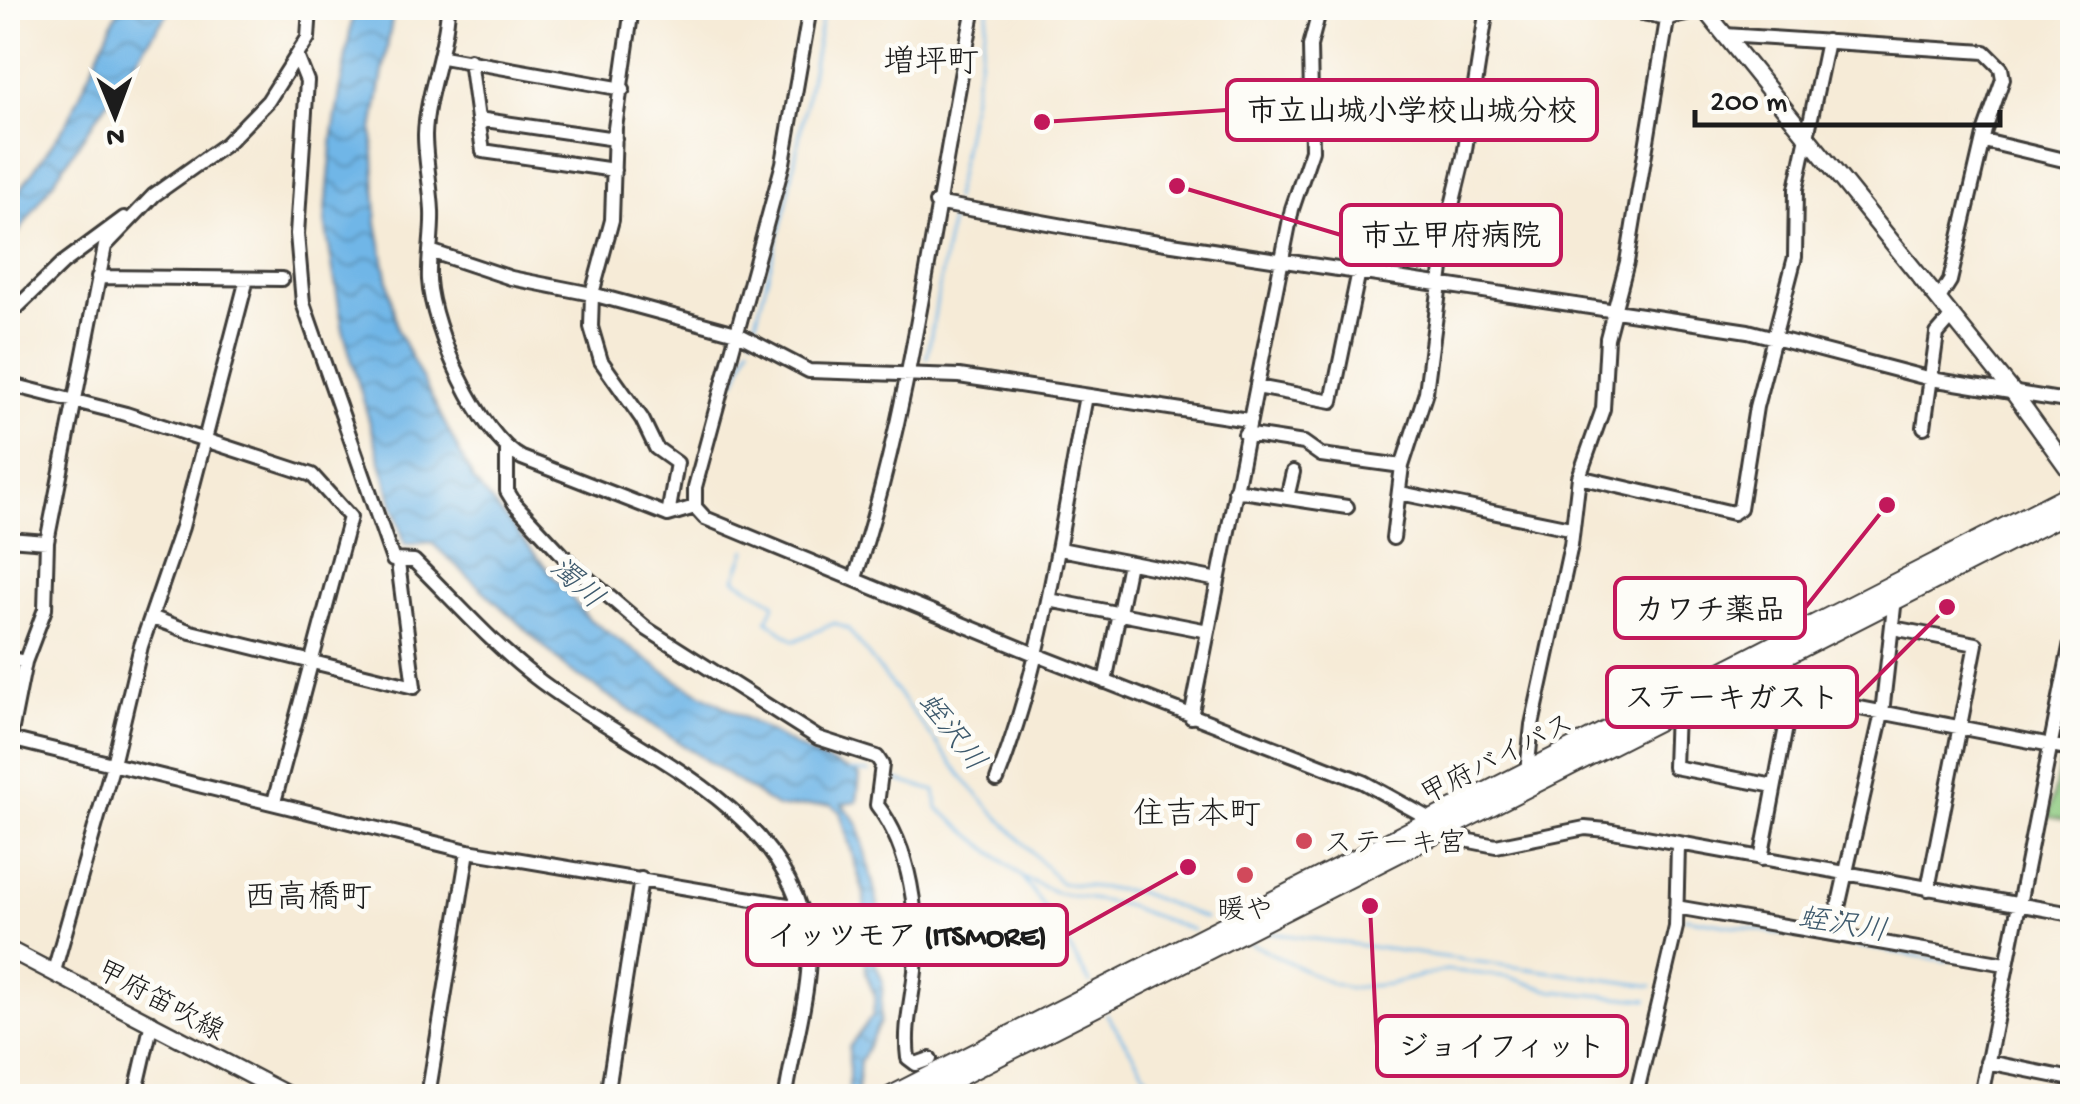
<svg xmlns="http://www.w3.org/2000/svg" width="2080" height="1104" font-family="'Gochi Hand','Klee One',sans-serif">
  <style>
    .park { fill: #8dca80; stroke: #54734e; stroke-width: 2.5 }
    .water { fill: url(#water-waves); stroke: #466982; stroke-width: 2.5 }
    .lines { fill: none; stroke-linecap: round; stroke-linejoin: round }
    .stream { stroke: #70b6e7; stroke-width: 2.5 }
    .minor-casing { stroke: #3d3b38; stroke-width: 18 }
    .major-casing { stroke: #3d3b38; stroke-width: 20 }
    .highway-casing { stroke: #3d3b38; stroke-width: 22 }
    .minor { stroke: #fff; stroke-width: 12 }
    .major { stroke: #fff; stroke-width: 15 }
    .highway { stroke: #fff; stroke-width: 18 }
    .poi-dot { fill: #d1495b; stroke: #fdfcf7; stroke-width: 4 }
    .labels { text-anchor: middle; stroke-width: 9; stroke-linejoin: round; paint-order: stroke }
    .street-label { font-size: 28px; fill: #1c1c1c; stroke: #fdfcf7 }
    .poi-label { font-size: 28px; fill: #1c1c1c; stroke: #fdfcf7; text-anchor: start }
    .water-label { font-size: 30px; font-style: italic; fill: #3e5a6d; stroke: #fdfcf7 }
    .quarter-label { font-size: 32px; fill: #1c1c1c; stroke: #fdfcf7 }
    .leader { fill: none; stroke: #c2185b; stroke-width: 4 }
    .callout-dot { fill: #c2185b; stroke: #fdfcf7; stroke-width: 4 }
    .callout { fill: #fdfcf7; stroke: #c2185b; stroke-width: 4 }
    .callout-label { font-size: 30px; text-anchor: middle; font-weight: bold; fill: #1c1c1c }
  </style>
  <defs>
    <pattern id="water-waves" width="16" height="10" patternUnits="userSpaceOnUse" patternTransform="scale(2.5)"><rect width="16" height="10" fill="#70b6e7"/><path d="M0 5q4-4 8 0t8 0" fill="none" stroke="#5b93ba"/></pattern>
  </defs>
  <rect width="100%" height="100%" fill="#fdfcf7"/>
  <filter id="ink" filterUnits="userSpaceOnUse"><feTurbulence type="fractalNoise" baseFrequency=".01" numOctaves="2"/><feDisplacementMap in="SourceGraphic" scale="20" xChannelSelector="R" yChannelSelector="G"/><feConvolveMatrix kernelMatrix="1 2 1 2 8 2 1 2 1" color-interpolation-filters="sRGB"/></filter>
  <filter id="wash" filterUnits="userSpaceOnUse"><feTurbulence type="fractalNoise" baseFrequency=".0048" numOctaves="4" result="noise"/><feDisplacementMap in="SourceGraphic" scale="40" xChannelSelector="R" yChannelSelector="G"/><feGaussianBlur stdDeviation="2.25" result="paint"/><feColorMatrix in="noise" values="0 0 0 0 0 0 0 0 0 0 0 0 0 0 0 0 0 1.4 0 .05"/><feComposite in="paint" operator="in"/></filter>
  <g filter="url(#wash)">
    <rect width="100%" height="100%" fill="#f6ebd7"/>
    <path class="park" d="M2066,754l6,1v66l-23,-4 12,-60z"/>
    <path class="water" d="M119,8h52l-163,240v-41l60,-86z
      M354,8h40l-21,122 4,93 20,106 77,152 115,138 89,62 132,73 50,21 -3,27 -15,2 16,19 21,85 -5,51 9,23 -3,40 -20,40 -3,34h-8v-49l24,-32 2,-18 -9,-24 -2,-79 -24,-82 -9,-8 -53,4 -210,-139 -137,-127 -26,3 -62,-215 -18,-108 8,-88z"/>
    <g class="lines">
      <path class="stream" d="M954,199l35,-191
        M752,337l34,-131 38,-198
        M927,358l25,-146
        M736,381l14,-36
        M746,550l-11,29 40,24 -8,17 27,21 41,-18 13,6 124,160 89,94 77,9 67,26
        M850,771l19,1
        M893,779l42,12 3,17 83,68 30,40 39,67
        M1024,878l33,15 67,12 69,25
        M1685,918l263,43
        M1265,932l387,54
        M1250,943l83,41 16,4 40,-4 57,-14 63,7 43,14 95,9
        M1106,1013l46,71 67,12"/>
    </g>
  </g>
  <g filter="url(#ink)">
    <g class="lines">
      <g class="minor-casing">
        <path id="minor" d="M448,8c-2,43 -22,86 -23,127 0,25 6,51 7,76 1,23 -4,46 -3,69 3,48 50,156 93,178l146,57 27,-8
          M632,8l-17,120 -3,92 -20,74 -1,33 10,34 41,58 14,29 21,15 -9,52
          M810,8l-27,155 -88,324v20l10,11 332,137 326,127 107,59 26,5 89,-18 22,2 465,84
          M1616,8l52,10 37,-8
          M1725,35l260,17 16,16 2,11 -18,51 -35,151 -12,19
          M297,56l10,25 -10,153 6,69 90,257 21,1c39,38 77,82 121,116 98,77 257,126 273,268 5,39 -17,110 -22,151
          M443,57l180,32
          M470,60l8,59 137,20
          M478,119l5,32 131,19
          M1984,141l88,21
          M936,203l190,34 622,94 183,48 141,23
          M430,251l81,27 81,16 144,39 73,38 150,5 289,44
          M98,277l184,2
          M8,316l55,-53 61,-45
          M8,384l118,30 186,61 38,42 -76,285
          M1257,387l75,14 27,-130
          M1924,427l13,-93 14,-16
          M1245,434l59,9 17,12 81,11
          M507,450v41l8,13 57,61 75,64 171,109 59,19 5,8 -5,40c34,44 42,111 38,166 -3,30 -11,56 -7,87l8,6 14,-5
          M1579,477l154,36 7,-5 16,-101 39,-150 1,-68 31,-148
          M1235,490l112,17
          M1400,493l170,35
          M1287,498l6,-26
          M1393,538l9,-72 24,-74 22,-170 16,-66 23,-148
          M8,539l39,3
          M1060,549l158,31
          M855,578c61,-186 80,-379 119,-570
          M1049,600l159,31
          M153,618l38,14 223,55 -16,-124
          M1893,628l83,16 -48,245
          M8,658l17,4
          M1105,682l24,-119
          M1676,711l-2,56 100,19
          M1191,717l101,-508 20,-59 -2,-104 10,-38
          M10,739l458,112 332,56
          M8,748l17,-86 20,-53 2,-67 58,-296 49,-51 72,-51 42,-43 40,-63 2,-30
          M1527,772l5,-47 39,-180 8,-68 24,-68 4,-71 20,-76 42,-254
          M997,780c48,-123 64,-254 89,-384
          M1761,859l31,-164 280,54
          M1676,907l329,57
          M1832,934l50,-221 13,-115
          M54,971l59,-207 28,-118 41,-119 65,-248
          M1987,1062l85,17
          M135,1096l17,-74
          M428,1096l40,-245
          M607,1096l34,-217
          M1636,1096l40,-169 2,-82
          M1981,1096l91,-459"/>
      </g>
      <g class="major-casing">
        <path id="major" d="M1703,8l310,384 59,82
          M8,949l282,147"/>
      </g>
      <g class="highway-casing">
        <path id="highway" d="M891,1096l1181,-603
          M921,1096l1151,-586"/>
      </g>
      <use href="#minor" class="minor"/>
      <use href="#major" class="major"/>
      <use href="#highway" class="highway"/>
    </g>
  </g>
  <g class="poi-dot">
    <circle cx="1304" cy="841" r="10"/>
    <circle cx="1245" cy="875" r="10"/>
  </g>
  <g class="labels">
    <g class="street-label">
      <text transform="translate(1496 757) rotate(-27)" y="10">甲府バイパス</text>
      <text transform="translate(161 999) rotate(28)" y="10">甲府笛吹線</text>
    </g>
    <g class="poi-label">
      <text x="1324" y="851">ステーキ宮</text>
      <text x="1245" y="918" text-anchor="middle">暖や</text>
    </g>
    <g class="water-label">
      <text transform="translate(578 582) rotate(42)" y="10">濁川</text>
      <text transform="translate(953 731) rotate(52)" y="10">蛭沢川</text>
      <text transform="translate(1843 923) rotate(9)" y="10">蛭沢川</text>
    </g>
    <g class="quarter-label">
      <text x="931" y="71">増坪町</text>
      <text x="1197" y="823">住吉本町</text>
      <text x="308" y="906">西高橋町</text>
    </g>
  </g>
  <path class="leader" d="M1042 122L1227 110M1177 186L1341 235M1887 505L1805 608M1947 607L1857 697M1188 867L1067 935M1370 906L1377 1046"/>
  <g class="callout-dot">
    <circle cx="1042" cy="122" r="10"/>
    <circle cx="1177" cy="186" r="10"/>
    <circle cx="1887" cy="505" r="10"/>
    <circle cx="1947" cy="607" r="10"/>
    <circle cx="1188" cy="867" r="10"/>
    <circle cx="1370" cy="906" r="10"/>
  </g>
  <g class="callout">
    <rect x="1227" y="80" width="370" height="60" rx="10"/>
    <rect x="1341" y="205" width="220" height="60" rx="10"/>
    <rect x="1615" y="578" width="190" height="60" rx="10"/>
    <rect x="1607" y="667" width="250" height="60" rx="10"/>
    <rect x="747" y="905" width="320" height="60" rx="10"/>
    <rect x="1377" y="1016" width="250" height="60" rx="10"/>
  </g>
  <g class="callout-label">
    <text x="1412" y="120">市立山城小学校山城分校</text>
    <text x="1451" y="245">市立甲府病院</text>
    <text x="1710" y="619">カワチ薬品</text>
    <text x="1732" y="707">ステーキガスト</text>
    <text x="907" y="945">イッツモア (ITSMORE)</text>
    <text x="1502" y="1056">ジョイフィット</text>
  </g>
  <rect width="2080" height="1104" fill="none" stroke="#fdfcf7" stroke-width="40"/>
  <g transform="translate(115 115) rotate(179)" stroke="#fdfcf7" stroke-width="8" paint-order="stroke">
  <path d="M0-8L18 38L0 25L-18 38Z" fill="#1c1c1c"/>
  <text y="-15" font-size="28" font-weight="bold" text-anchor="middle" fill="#1c1c1c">N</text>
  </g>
  <path d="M1695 110v15h305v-15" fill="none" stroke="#1c1c1c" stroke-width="5"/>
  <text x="1710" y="110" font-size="30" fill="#1c1c1c" stroke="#fdfcf7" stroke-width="8" paint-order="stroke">200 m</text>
</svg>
